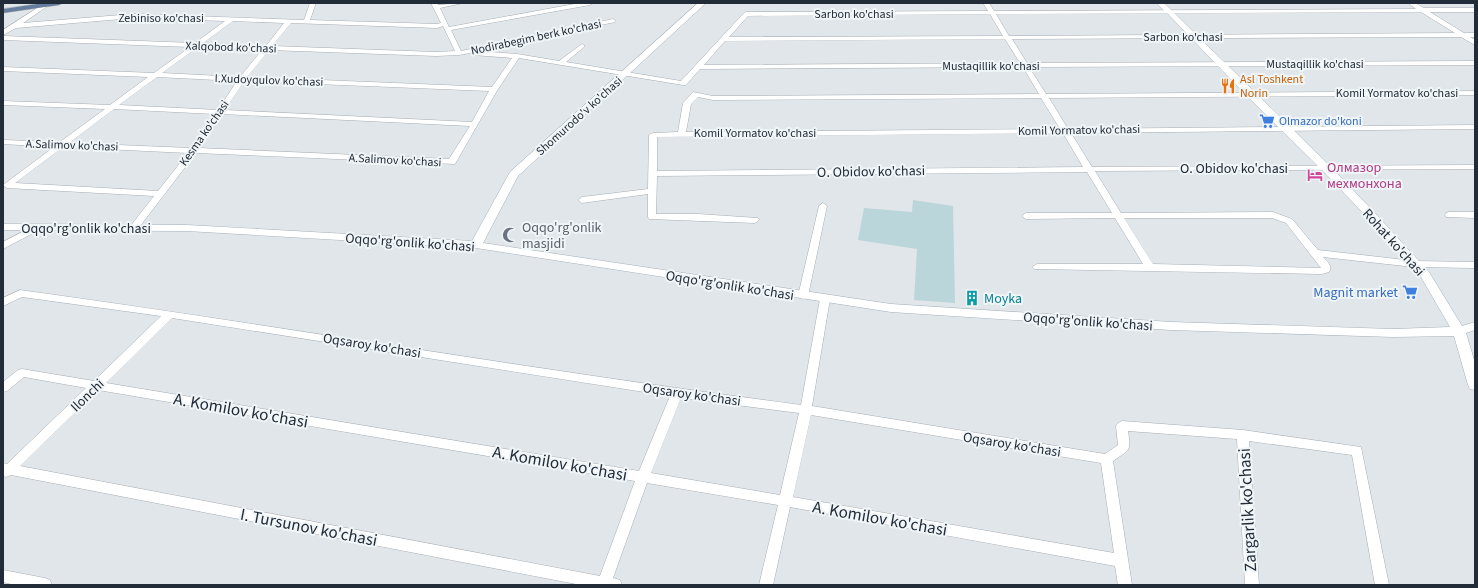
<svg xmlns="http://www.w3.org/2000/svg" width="1478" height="588" font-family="'Source Sans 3',sans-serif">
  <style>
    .green { fill: #bad6da }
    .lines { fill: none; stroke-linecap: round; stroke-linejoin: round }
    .street-casing { stroke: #a7aeb5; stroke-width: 1 }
    .secondary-casing { stroke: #a5b0bb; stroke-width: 1 }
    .primary-casing { stroke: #bdc0c4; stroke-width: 1 }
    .street { fill: #fff; fill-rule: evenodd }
    .secondary { fill: #fff; fill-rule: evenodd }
    .primary { fill: #677d9d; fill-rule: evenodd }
    .labels { text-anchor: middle; stroke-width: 4; stroke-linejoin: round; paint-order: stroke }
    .far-street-label { font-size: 12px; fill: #222c39; stroke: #f0f5f7 }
    .far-food-label { font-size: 12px; fill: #c56008; stroke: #f0f5f7; text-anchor: start }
    .far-shop-label { font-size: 12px; fill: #366cbe; stroke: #f0f5f7; text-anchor: start }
    .hotel-label { font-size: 14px; fill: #b23c85; stroke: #f0f5f7; text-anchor: start }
    .street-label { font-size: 14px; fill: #222c39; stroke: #f0f5f7 }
    .worship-label { font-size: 14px; fill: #5b616d; stroke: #f0f5f7; text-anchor: start }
    .shop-label { font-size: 14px; fill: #366cbe; stroke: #f0f5f7; text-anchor: end }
    .culture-label { font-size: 14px; fill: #0d838f; stroke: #f0f5f7; text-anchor: start }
    .near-street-label { font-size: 17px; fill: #222c39; stroke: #f0f5f7 }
  </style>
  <rect width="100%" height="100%" fill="#e0e6ea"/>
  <path class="green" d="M913,200l40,6 2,97 -41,-3 3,-51 -59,-9 6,-32 48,4z"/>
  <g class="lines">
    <g class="street-casing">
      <path id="street" d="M3,3h4l-3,2z
        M45,3h7l-29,20 110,-9 171,6 6,-17h6l-6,17 127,4 4,-1 -10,-20h6l1,2 25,-2 -23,5 9,19 131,-24h13l-3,2 -139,25 10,21 152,-32 3,2 -1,1 -138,29 40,3 42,7 23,-17 2,1v2l-18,15 115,19 63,-68 2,-1 242,-1 -5,-8h6l5,8 422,-2 -8,-6h7l9,5h51v4h-45l34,21h11v4h-5l5,3v5l-14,-8 -449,2 15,24 448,-2v4l-446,2 17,27 429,-3v4l-426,3 19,31 407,-4v4l-404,4 21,34 383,-2v4l-380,2 26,42 152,-1 19,7 26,31 96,11 61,1v6l-61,-1 -91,-10c4,4 10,9 6,15l-7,2 -288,-5 -2,-2 5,-3h106l-28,-46 -89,1 -4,-3 4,-3h86l-25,-41 -430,4 -1,38h42l60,4 1,2 -4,3 -106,-4 -1,-2v-23l-66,9 -4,-3 4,-3 66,-8 1,-54 4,-2 25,-1 5,-29 10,-11 20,4 326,-2 -16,-27 -323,2 -14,16h-3l-164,-27 -21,31 -43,75 -259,-11 -59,77 -3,1 -5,-3 25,-32 -147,-8 -4,-3 51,-38 -51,-3v-4l57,2 45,-33 -102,-4v-4l107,4 38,-28 -145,-6v-4l151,6 36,-26 -187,-7v-4l192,7 30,-22 -92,-3 -117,10 -13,7v-5zM1421,12l34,21 -446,3 -13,-22zM990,14l13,22 -274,1 19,-21zM233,21l51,2 -18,23 -63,-3zM291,23l146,5 6,-2 12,25 -19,1 -164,-6zM1005,39l15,24 -316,2 21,-24zM198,47l64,3 -22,27 -78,-4zM269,50l167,6 23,-1 11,-2 3,2 39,3 -20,29 -245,-10zM157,77l80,4 -19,29 -99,-5zM244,81l245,10 -17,31 -247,-12zM698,97l15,3 328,-2 19,31 -374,3 5,-28zM114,109l101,5 -24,34 -122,-5zM222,114l248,12 -21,33 -250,-11zM1063,133l20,34 -426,4v-34zM63,147l125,6 -30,38 -143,-8zM1124,218h148l14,5 35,45 -168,-4z
        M823,203l4,3 -19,90 -5,3 -5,-3 21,-90z
        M1449,212h26v6l-29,-1 -1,-2 1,-2z
        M36,225l5,3 -2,2 -36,19v-7z
        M20,290c261,36 520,81 781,115l19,-106 5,-3 5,3 -18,107 293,48 13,-9 -2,-19 2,-3 4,-2 121,9 118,17 28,138h-14l-23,-130 -103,-14 10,144h-14l-8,-146 -109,-8c3,21 2,18 -15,30l19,124h-14l-3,-19 -325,-59 -17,78h-14l19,-80 -131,-22 -34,95 7,2 2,5h-41l-570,-110 -5,2 -3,-1v-13l4,1 79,-76 -62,-11 -17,14 -4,1v-10l15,-12 4,-1 72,12 67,-65 -139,-19 -19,9v-8zM172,318l498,78 -31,75 -533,-88zM98,390l537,91 -35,95 -580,-110zM681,398l118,15 -19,82 -129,-22zM811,415l290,48 13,90 -321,-56z
        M3,570l42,8 5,2 2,5h-37l-12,-3z"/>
    </g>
    <g class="secondary-casing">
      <path id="secondary" d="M698,3h8l-188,173 -35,67 408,61 280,18 222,7 57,-2 -29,-50 -56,-62 -43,-45 -75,-74 -79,-82 -12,-11h8l166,163 43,45 56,61 33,54 13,-4v8l-9,3 9,30v27l-5,-1 -2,-4 -14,-49 -61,1 -222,-7 -280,-18 -415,-64 -289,-17 -184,-1v-6l184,1 285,16 38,-69z"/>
    </g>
    <g class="primary-casing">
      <path id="primary" d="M44,3h19l-4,2 -56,8v-4z"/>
    </g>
    <use href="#street" class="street"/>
    <use href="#secondary" class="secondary"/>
    <use href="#primary" class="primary"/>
  </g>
  <defs>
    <g id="restaurant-bare" transform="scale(1.2)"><path d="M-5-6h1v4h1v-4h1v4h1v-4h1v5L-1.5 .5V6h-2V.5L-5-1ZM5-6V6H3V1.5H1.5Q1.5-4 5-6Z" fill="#e8710a" stroke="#f0f5f7" stroke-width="2.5" paint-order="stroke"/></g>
    <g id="supermarket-bare" transform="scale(1.2)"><path d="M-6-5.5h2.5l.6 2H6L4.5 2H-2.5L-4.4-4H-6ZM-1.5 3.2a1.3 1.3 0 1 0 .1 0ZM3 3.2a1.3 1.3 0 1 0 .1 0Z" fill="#3f7fe0" stroke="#f0f5f7" stroke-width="2.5" paint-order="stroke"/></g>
    <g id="hotel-bare" transform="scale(1.2)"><path d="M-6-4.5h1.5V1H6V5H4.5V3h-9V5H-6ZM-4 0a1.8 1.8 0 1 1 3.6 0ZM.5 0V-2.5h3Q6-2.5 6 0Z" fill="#d1479c" stroke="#f0f5f7" stroke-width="2.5" paint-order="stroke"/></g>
    <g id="mosque-bare" transform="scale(1.2)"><path d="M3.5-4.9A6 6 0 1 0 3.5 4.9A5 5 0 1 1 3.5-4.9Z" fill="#6b7280" stroke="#f0f5f7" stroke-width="2.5" paint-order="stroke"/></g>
    <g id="building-bare" transform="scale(1.2)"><path d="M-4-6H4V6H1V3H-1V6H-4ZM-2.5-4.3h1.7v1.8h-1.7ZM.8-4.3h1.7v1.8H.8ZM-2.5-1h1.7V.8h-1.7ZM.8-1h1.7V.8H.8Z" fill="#0f9aa8" stroke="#f0f5f7" stroke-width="2.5" paint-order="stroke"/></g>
  </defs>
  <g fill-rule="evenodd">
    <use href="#restaurant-bare" x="1228" y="86"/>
    <use href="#supermarket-bare" x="1267" y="121"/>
    <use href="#hotel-bare" x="1315" y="175"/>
    <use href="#mosque-bare" x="510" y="235"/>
    <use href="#supermarket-bare" x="1410" y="292"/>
    <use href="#building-bare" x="972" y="298"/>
  </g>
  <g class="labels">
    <g class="far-street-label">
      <text x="854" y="18">Sarbon ko'chasi</text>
      <text x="161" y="22">Zebiniso ko'chasi</text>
      <text transform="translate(536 37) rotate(-12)" y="4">Nodirabegim berk ko'chasi</text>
      <text x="1183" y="41">Sarbon ko'chasi</text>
      <text transform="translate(231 47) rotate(2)" y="4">Xalqobod ko'chasi</text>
      <text x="1315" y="68">Mustaqillik ko'chasi</text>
      <text x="991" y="70">Mustaqillik ko'chasi</text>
      <text transform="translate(269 80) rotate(2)" y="4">I.Xudoyqulov ko'chasi</text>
      <text x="1397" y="97">Komil Yormatov ko'chasi</text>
      <text transform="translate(579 116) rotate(-42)" y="4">Shomurodo'v ko'chasi</text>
      <text transform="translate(1079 130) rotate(-1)" y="4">Komil Yormatov ko'chasi</text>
      <text transform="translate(204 133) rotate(-55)" y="4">Kesma ko'chasi</text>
      <text x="755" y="137">Komil Yormatov ko'chasi</text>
      <text transform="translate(72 145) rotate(2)" y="4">A.Salimov ko'chasi</text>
      <text transform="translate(395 160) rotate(3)" y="4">A.Salimov ko'chasi</text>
    </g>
    <g class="far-food-label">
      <text x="1240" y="83">Asl Toshkent<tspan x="1240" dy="14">Norin</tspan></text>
    </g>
    <g class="far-shop-label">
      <text x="1279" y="125">Olmazor do'koni</text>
    </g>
    <g class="hotel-label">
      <text x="1327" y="172">Олмазор<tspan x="1327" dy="16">мехмонхона</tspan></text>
    </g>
    <g class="street-label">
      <text x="1234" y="173">O. Obidov ko'chasi</text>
      <text transform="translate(871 171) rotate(-1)" y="5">O. Obidov ko'chasi</text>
      <text x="86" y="233">Oqqo'rg'onlik ko'chasi</text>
      <text transform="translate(410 242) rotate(4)" y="5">Oqqo'rg'onlik ko'chasi</text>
      <text transform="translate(1394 242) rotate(48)" y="5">Rohat ko'chasi</text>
      <text transform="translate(730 285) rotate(9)" y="5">Oqqo'rg'onlik ko'chasi</text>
      <text transform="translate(1088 321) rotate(4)" y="5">Oqqo'rg'onlik ko'chasi</text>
      <text transform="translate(372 345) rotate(9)" y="5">Oqsaroy ko'chasi</text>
      <text transform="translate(692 394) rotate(8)" y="5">Oqsaroy ko'chasi</text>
      <text transform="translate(87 395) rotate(-44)" y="5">Ilonchi</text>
      <text transform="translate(1012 444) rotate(9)" y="5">Oqsaroy ko'chasi</text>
    </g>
    <g class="worship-label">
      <text x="522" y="232">Oqqo'rg'onlik<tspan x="522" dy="16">masjidi</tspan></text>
    </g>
    <g class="shop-label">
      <text x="1398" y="297">Magnit market</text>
    </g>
    <g class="culture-label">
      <text x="984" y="303">Moyka</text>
    </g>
    <g class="near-street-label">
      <text transform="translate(241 410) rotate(10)" y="6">A. Komilov ko'chasi</text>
      <text transform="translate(560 463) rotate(10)" y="6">A. Komilov ko'chasi</text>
      <text transform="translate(1247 510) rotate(-93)" y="6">Zargarlik ko'chasi</text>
      <text transform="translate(880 518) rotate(10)" y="6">A. Komilov ko'chasi</text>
      <text transform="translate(309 527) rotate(11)" y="6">I. Tursunov ko'chasi</text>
    </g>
  </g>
  <rect width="1478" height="588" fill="none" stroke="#222c39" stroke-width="8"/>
</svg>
